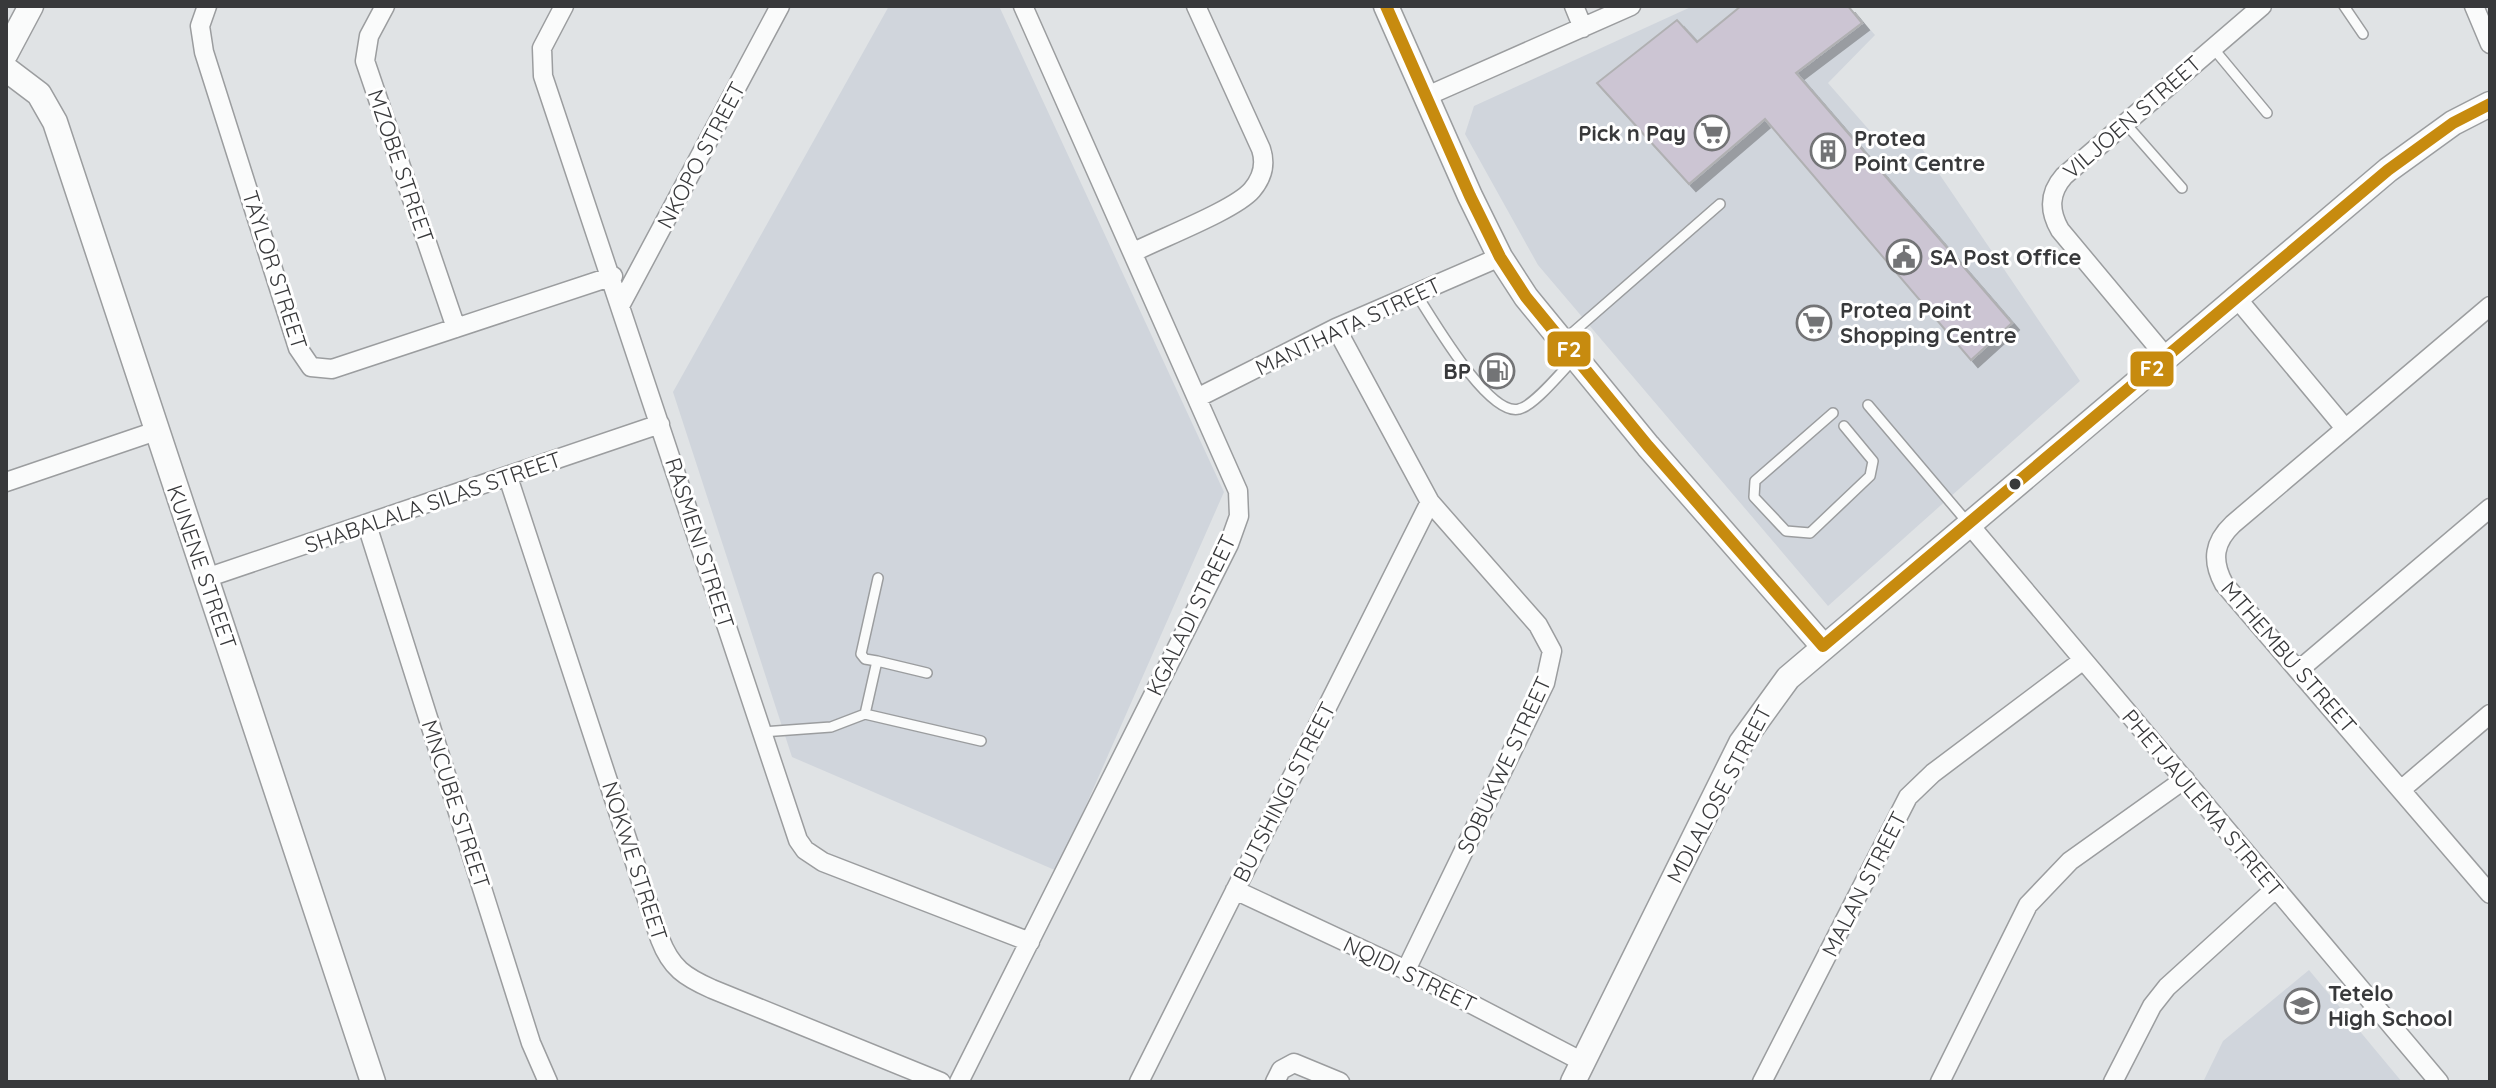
<svg xmlns="http://www.w3.org/2000/svg" width="2496" height="1088" font-family="Quicksand,sans-serif">
  <style>
    .built { fill: #d0d5dc }
    .building { fill: #ccc5d3; stroke: #b0b0b2; stroke-width: 2; filter: url(#shadow) }
    .lines { fill: none; stroke-linecap: round; stroke-linejoin: round }
    .lane-casing { stroke: #9b9d9f; stroke-width: 12 }
    .street-casing { stroke: #9b9d9f; stroke-width: 21 }
    .secondary-casing { stroke: #9b9d9f; stroke-width: 27 }
    .lane { stroke: #fafbfb; stroke-width: 9 }
    .street { stroke: #fafbfb; stroke-width: 18 }
    .secondary { stroke: #fafbfb; stroke-width: 24 }
    .bus-1-casing { stroke: #fff; stroke-width: 18 }
    .bus-1 { stroke: #c78b0f; stroke-width: 12 }
    .bus-dot { fill: #38393b; stroke: #fff; stroke-width: 3 }
    .labels { text-anchor: middle; stroke-width: 6; stroke-linejoin: round; paint-order: stroke }
    .street-label { font-size: 22px; fill: #38393b; stroke: #fff }
    .poi-label { font-size: 22px; font-weight: bold; fill: #38393b; stroke: #fff; text-anchor: start }
    .line-badge { stroke: #fff; stroke-width: 3 }
    .badge-label { font-size: 22px; text-anchor: middle; font-weight: bold; fill: #fff }
  </style>
  <defs>
    <filter id="shadow"><feDropShadow dx="7" dy="7" stdDeviation="0" flood-color="#0004"/></filter>
  </defs>
  <rect width="100%" height="100%" fill="#e0e3e5"/>
  <path class="built" d="M889,6h110l225,486 -167,379 -265,-114 -119,-365z
    M1693,6h156l26,29 -47,48 57,65 25,-17 170,250 -252,225 -290,-341 -73,-131 9,-28z
    M2309,970l93,112h-199l20,-41z"/>
  <path class="building" d="M1741,6h107l14,17 -66,50 216,250 -41,37 -206,-241 -76,65 -92,-101 80,-63 20,22z"/>
  <g class="lines">
    <g class="lane-casing">
      <path id="lane" d="M2344,6l19,28
        M2213,48l54,65
        M2125,123l57,65
        M1415,292c16,24 73,125 104,117 15,-3 43,-38 55,-50
        M1563,341l157,-137
        M1868,405l100,118
        M1833,413l-78,68 -1,16 32,34 24,2 60,-57 3,-15 -29,-35
        M877,661l-12,-2 -4,-5 17,-76
        M865,714l12,-53 50,12
        M762,732l69,-5 34,-13 116,27"/>
    </g>
    <g class="street-casing">
      <path id="street" d="M207,6l-7,20 4,26 94,296 13,19 21,2 281,-93
        M385,6l-16,30 -4,25 91,267
        M564,6l-22,42 1,28 255,764 7,10 18,12 207,80
        M1574,6l9,22
        M2474,6l16,38
        M1427,96l204,-90
        M1134,252c27,-14 101,-42 118,-62 11,-13 14,-26 9,-41l-65,-143
        M2235,296l109,131
        M621,304l159,-298
        M2490,306l-257,218c-19,18 -22,36 -9,60l266,310
        M1336,328l94,174 108,123 14,26 -7,32 -139,287
        M2166,357l-106,-127c-11,-19 -11,-37 4,-54l198,-170
        M1197,398l139,-70 164,-71
        M508,477l152,462c11,29 25,38 52,50l229,93
        M6,482l150,-51
        M1968,523l471,559
        M367,525l164,518 17,39
        M206,578l454,-154
        M2300,669l190,-161
        M2402,789l88,-75
        M1235,890l171,80 177,92
        M959,1082l270,-538 10,-28 -1,-25 -215,-485
        M1139,1082l291,-580
        M1275,1082l6,-12 13,-7 46,19
        M1762,1082l146,-285 25,-24 149,-112
        M1940,1082l88,-177 42,-44 115,-82
        M2113,1082l39,-76 15,-19 108,-98"/>
    </g>
    <g class="secondary-casing">
      <path id="secondary" d="M1386,6l84,190 30,61 26,40 122,149 175,200
        M6,53l25,-47
        M6,69l33,25 16,28 318,960
        M1573,1082l168,-339 47,-65 600,-508 65,-47 37,-19"/>
    </g>
    <use href="#lane" class="lane"/>
    <use href="#street" class="street"/>
    <use href="#secondary" class="secondary"/>
    <g class="bus-1-casing">
      <path id="bus-1" d="M1386,6l84,190 30,61 26,40 122,149 175,200
        M1823,646l565,-476 65,-47 37,-19"/>
    </g>
    <use href="#bus-1" class="bus-1"/>
  </g>
  <defs>
    <g id="supermarket-ring" transform="scale(1.8)"><circle r="9.5" fill="#fff" stroke="#737476" stroke-width="1.5"/><path d="M-6-5.5h2.5l.6 2H6L4.5 2H-2.5L-4.4-4H-6ZM-1.5 3.2a1.3 1.3 0 1 0 .1 0ZM3 3.2a1.3 1.3 0 1 0 .1 0Z" fill="#737476"/></g>
    <g id="building-ring" transform="scale(1.8)"><circle r="9.5" fill="#fff" stroke="#737476" stroke-width="1.5"/><path d="M-4-6H4V6H1V3H-1V6H-4ZM-2.5-4.3h1.7v1.8h-1.7ZM.8-4.3h1.7v1.8H.8ZM-2.5-1h1.7V.8h-1.7ZM.8-1h1.7V.8H.8Z" fill="#737476"/></g>
    <g id="civic-ring" transform="scale(1.8)"><circle r="9.5" fill="#fff" stroke="#737476" stroke-width="1.5"/><path d="M-.6-6.5H3V-4.5H.6V-3L4-1V1h2V6H-6V1h2V-1L-.6-3ZM-1.2 2.5V6h2.4V2.5Z" fill="#737476"/></g>
    <g id="fuel-ring" transform="scale(1.8)"><circle r="9.5" fill="#fff" stroke="#737476" stroke-width="1.5"/><path d="M-5.5-6h7V0h2V4h1.3V-2.5L3-4.5l.8-.8L6-3V5H2.5V1h-1V6h-7ZM-4.2-4.7v3.2H.2V-4.7Z" fill="#737476"/></g>
    <g id="school-ring" transform="scale(1.8)"><circle r="9.5" fill="#fff" stroke="#737476" stroke-width="1.5"/><path d="M0-5L7-2L0 1L-7-2ZM-4 1L0 2.5L4 1V4Q0 6-4 4Z" fill="#737476"/></g>
  </defs>
  <g fill-rule="evenodd">
    <use href="#supermarket-ring" x="1712" y="133"/>
    <use href="#building-ring" x="1828" y="151"/>
    <use href="#civic-ring" x="1904" y="257"/>
    <use href="#supermarket-ring" x="1814" y="323"/>
    <use href="#fuel-ring" x="1497" y="371"/>
    <use href="#school-ring" x="2302" y="1006"/>
  </g>
  <circle class="bus-dot" cx="2015" cy="484" r="7"/>
  <g class="labels">
    <g class="street-label">
      <text transform="translate(2132 117) rotate(-41)" y="8">VILJOEN STREET</text>
      <text transform="translate(701 155) rotate(-62)" y="8">NKOPO STREET</text>
      <text transform="translate(401 166) rotate(71)" y="8">MZOBE STREET</text>
      <text transform="translate(275 270) rotate(72)" y="8">TAYLOR STREET</text>
      <text transform="translate(1348 326) rotate(-25)" y="8">MANTHATA STREET</text>
      <text transform="translate(433 502) rotate(-19)" y="8">SHABALALA SILAS STREET</text>
      <text transform="translate(700 543) rotate(72)" y="8">RASMENI STREET</text>
      <text transform="translate(202 567) rotate(71)" y="8">KUNENE STREET</text>
      <text transform="translate(1191 615) rotate(-64)" y="8">KGALADI STREET</text>
      <text transform="translate(2289 657) rotate(49)" y="8">MTHEMBU STREET</text>
      <text transform="translate(1504 765) rotate(-65)" y="8">SOBUKWE STREET</text>
      <text transform="translate(1284 792) rotate(-63)" y="8">BUTSHINGI STREET</text>
      <text transform="translate(1719 794) rotate(-62)" y="8">MDLALOSE STREET</text>
      <text transform="translate(2203 803) rotate(50)" y="8">PHETJAULEMA STREET</text>
      <text transform="translate(456 804) rotate(72)" y="8">MNCUBE STREET</text>
      <text transform="translate(635 861) rotate(72)" y="8">NOKWE STREET</text>
      <text transform="translate(1864 884) rotate(-63)" y="8">MALAN STREET</text>
      <text transform="translate(1410 974) rotate(26)" y="8">NQIDI STREET</text>
    </g>
    <g class="poi-label">
      <text x="1686" y="141" text-anchor="end">Pick n Pay</text>
      <text x="1854" y="146">Protea<tspan x="1854" dy="25">Point Centre</tspan></text>
      <text x="1930" y="265">SA Post Office</text>
      <text x="1840" y="318">Protea Point<tspan x="1840" dy="25">Shopping Centre</tspan></text>
      <text x="1471" y="379" text-anchor="end">BP</text>
      <text x="2328" y="1001">Tetelo<tspan x="2328" dy="25">High School</tspan></text>
    </g>
  </g>
  <g class="line-badge">
    <rect x="1546" y="330" width="46" height="38" rx="8" fill="#c78b0f"/>
    <rect x="2129" y="350" width="46" height="38" rx="8" fill="#c78b0f"/>
  </g>
  <g class="badge-label">
    <text x="1569" y="357">F2</text>
    <text x="2152" y="376">F2</text>
  </g>
  <rect width="2496" height="1088" fill="none" stroke="#38393b" stroke-width="16"/>
</svg>
